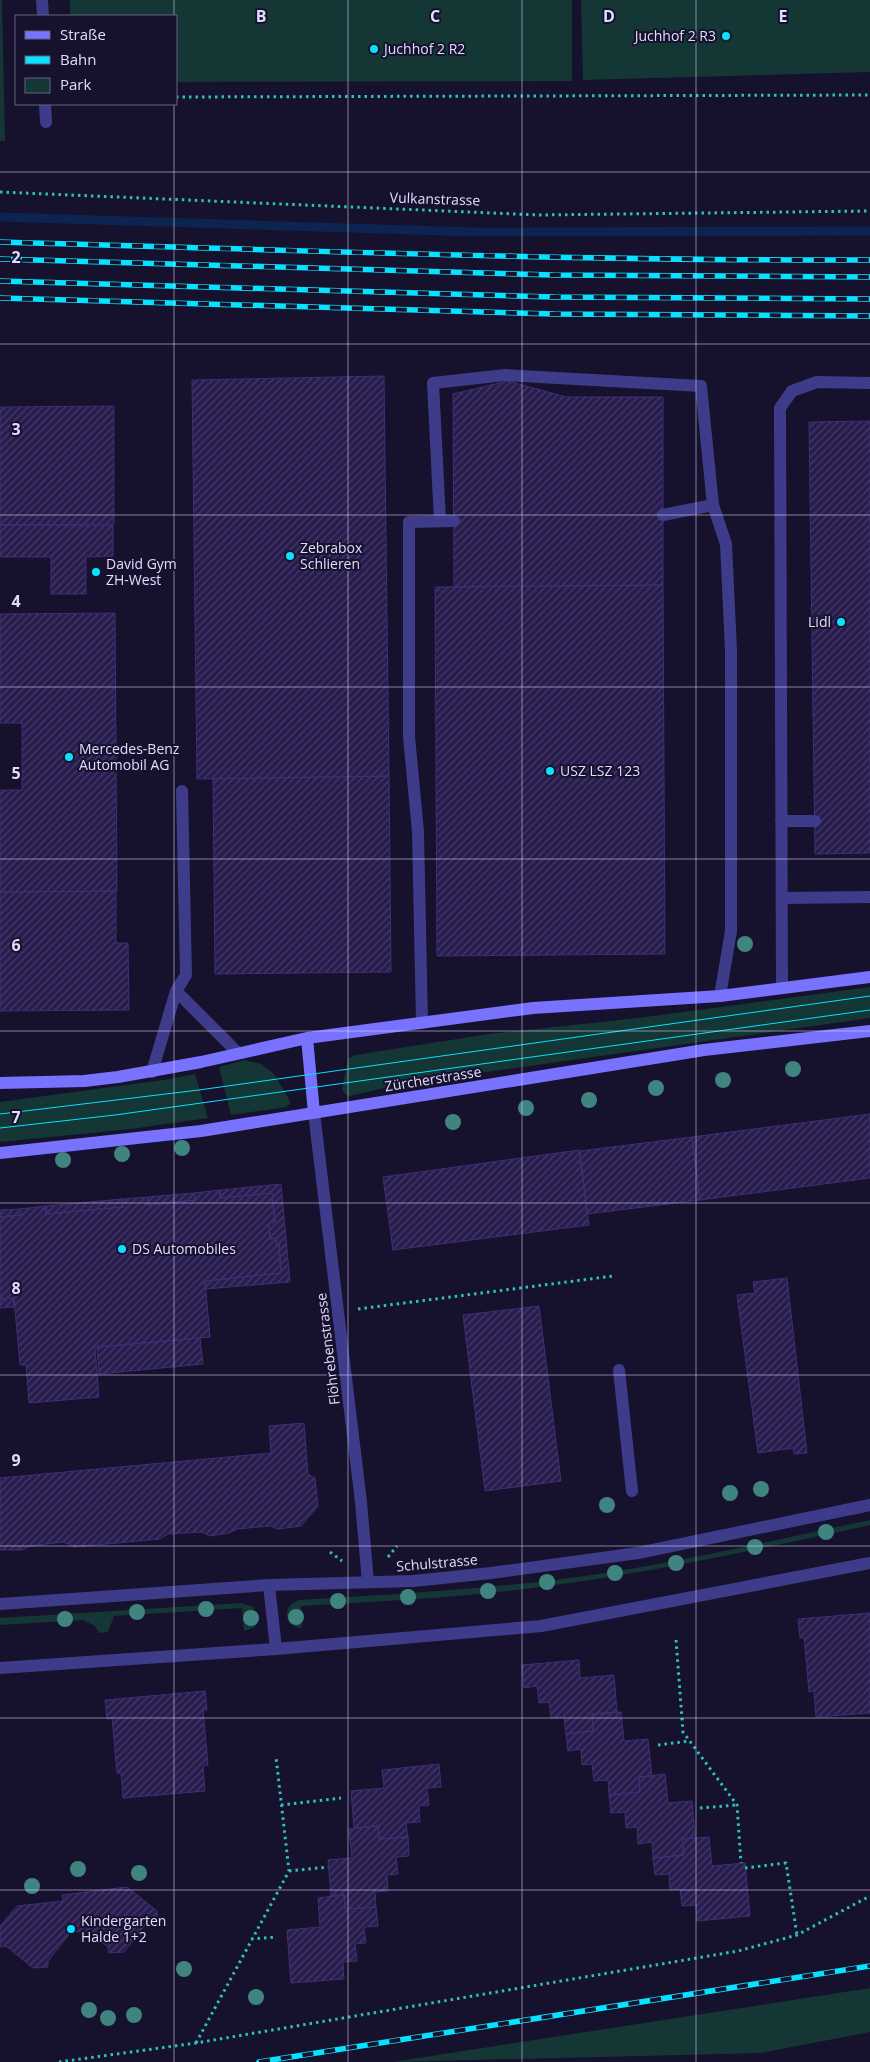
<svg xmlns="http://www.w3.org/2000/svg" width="870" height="2062" font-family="'Open Sans',sans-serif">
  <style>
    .green { fill: #143635 }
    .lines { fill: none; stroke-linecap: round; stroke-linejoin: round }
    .stream { stroke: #0c244f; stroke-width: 9 }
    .building { fill: url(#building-hatch); stroke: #3e2e79 }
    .path { stroke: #2ec0ba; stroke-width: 3; stroke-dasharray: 2.5 4; stroke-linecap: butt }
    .lane { stroke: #3f3b8b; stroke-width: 12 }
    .street { stroke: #3f3b8b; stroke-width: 12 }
    .secondary { stroke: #7872ff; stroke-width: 12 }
    .tram { stroke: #07e2ff; stroke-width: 1 }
    .rail-casing { stroke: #07e2ff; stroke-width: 5.5 }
    .rail { stroke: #16112c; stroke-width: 4; stroke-dasharray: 11; stroke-linecap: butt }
    .tree { fill: #408480 }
    .grid { fill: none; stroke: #e0dbff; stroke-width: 1; stroke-opacity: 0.55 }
    .poi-dot { fill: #07e2ff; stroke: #16112c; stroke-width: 2 }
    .labels { text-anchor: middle; stroke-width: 4; stroke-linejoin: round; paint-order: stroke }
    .poi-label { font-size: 14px; fill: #e0dbff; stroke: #16112c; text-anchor: start }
    .street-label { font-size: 14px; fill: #e0dbff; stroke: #16112c }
    .grid-label { font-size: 16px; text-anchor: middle; font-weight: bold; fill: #e0dbff; stroke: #16112c; stroke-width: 4; stroke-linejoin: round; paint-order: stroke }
  </style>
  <defs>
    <pattern id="building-hatch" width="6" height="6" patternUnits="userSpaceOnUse" patternTransform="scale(1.25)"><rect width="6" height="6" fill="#271c4d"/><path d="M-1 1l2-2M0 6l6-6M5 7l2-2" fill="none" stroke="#463c68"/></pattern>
  </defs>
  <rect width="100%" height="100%" fill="#16112c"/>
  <path class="green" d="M0,0h2l3,141h-5z
    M70,0h502v81l-396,1v-66h-106z
    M581,0h289v72l-287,8z
    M870,987v31l-391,55 -78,11 -51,12 -5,-2 -3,-5 6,-30 7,-4 134,-21 149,-16z
    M245,1060l16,4 13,10 15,25 1,5 -4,3 -55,8 -12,-48z
    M195,1074l13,44 -77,11 -131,13v-40l163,-22z
    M870,1520v5c-102,22 -205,45 -308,59 -87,13 -174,17 -261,22l1,22c-18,-1 -21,-22 -3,-28 85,-5 171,-10 256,-20 106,-13 210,-38 315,-60z
    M241,1603l12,4 4,9 -2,11 -11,4 -2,-23 -128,8 -6,16 -9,1 -4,-7 -12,-6 -83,5v-7z
    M870,1988v44l-109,21 -369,9z"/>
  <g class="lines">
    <path class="stream" d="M0,217l475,15 395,-1"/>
  </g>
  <path class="building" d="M384,376l5,400 -192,3 -5,-399z
    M508,381l58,16h97v188l-209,2 -1,-193z
    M114,406v118l-114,1v-118z
    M870,421v432l-55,1 -6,-432z
    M0,525h113v31l-27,1v37h-35v-37h-51z
    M663,585l2,369 -228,2 -2,-369z
    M115,613l2,278 -117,1v-102h22v-67h-22v-109z
    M389,776l2,196 -176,2 -2,-195z
    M116,891v52h12l1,67 -129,1v-119z
    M870,1114v64l-170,22 -8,-63z
    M692,1137l8,63 -113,14 -7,-63z
    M579,1150l10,75 -196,25 -10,-73z
    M281,1184l9,98 -85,7v-8l76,-8 -2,-29 -2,1 -1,-7 -6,1 -1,-16 6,-1 -3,-29 -52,5v-8z
    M220,1190v8l52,-5 3,29 -6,1 1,16 6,-1 1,7 2,-1 2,29 -76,8 5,56 -113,10 -2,1 4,49 -70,6 -3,-38h-6l-6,-67 -14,1v-82l21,-2 -1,-6 26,-3v8l77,-7 -1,-8 26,-2v8l47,-5 -1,-7z
    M194,1193l1,7 -47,5v-8z
    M122,1199l1,8 -77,7v-8z
    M20,1209l1,6 -21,2v-7z
    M787,1278l20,175 -13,1 -1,-6 -35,5 -21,-158 18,-2 -2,-11z
    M14,1298v9l-14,1v-9z
    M539,1306l22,175 -76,10 -22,-176z
    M200,1338l3,26 -104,10 -2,-27z
    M304,1423l4,51 7,4 3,28 -17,20 -23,3 -8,-3 -33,3 -8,4 -19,3 -9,-4 -33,2 -8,5 -86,8 -10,-5 -34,4 -8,4h-22v-72l271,-25 -2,-27z
    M870,1613v100l-54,4 -2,-26 -5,1 -5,-55 -4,1 -2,-19z
    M579,1660l1,18 34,-3 3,37 -25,2 1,17 -27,3 -2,-17 -13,1 -2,-16 -10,1 -2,-17 -13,2 -2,-23z
    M205,1691l2,19h-4l5,55 -5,1 2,25 -82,7 -2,-25h-4l-5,-55 -5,1 -2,-19z
    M621,1712l3,29 24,-2 4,37 -13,1 1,15 -31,3 -1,-15 -14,1 -2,-17 -10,1 -1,-16 -13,2 -2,-17 27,-3 -1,-17z
    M439,1764l2,23 -14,1 2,17 -10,1 1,16 -14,1 2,14 -29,2 -1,-13 -24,2 -3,-37 33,-3 -2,-18z
    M665,1774l3,29 24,-2 3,37 -13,1 2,16 -31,3 -1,-16 -14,2 -1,-17 -11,1 -1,-16 -14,1 -2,-18 31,-3 -1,-15z
    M378,1826l1,13 29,-2 1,19 -13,1 2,17 -11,1 1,16 -13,1 1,15 -31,2 -1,-14 -13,1 -3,-36 24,-2 -3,-29z
    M709,1837l3,29 33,-3 5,53 -53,5 -1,-16 -14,1 -2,-17 -10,1 -1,-16 -14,1 -2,-17 31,-3 -2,-16z
    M127,1887l30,24 1,13 -13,1 -21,27 -15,1 -1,-6 -21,-16 -16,1 -23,29v6l-15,1 -27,-22 -6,1v-21l17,-20 46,-5 -1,-6z
    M344,1895l1,14 31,-2 2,19 -14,1 2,16 -11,1 2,17 -14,1 1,17 -53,4 -4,-53 33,-3 -2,-29z"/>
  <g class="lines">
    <path class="path" d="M176,97l694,-2
      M0,192l539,23 331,-4
      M358,1309l255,-33
      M330,1552l12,9
      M388,1557l9,-11
      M676,1640l7,92 54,73 4,58
      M658,1745l31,-4
      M281,1805l60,-7
      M700,1808l36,-3
      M745,1868l41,-5 11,72
      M289,1871l39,-4
      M251,1939l24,-2
      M196,2043l93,-172 -13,-114
      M59,2062l137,-19 542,-92 59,-16 73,-39"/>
    <path class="lane" d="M42,0l1,16
      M45,104l1,18
      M663,515l50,-10 13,39 5,106v281l-11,65
      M440,521l-7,-138 72,-8 196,11 12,119
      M781,821h34
      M782,898l88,-1
      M782,988l-2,-580 12,-17 25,-9 53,1
      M176,991l62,62
      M422,1023l-4,-191 -9,-95v-215l45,-1
      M152,1072l24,-81 10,-16 -4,-184
      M619,1370l13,121
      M269,1585l7,64 265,-23 329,-63
      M0,1668l276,-19"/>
    <path class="street" d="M314,1113l47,389 7,80
      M0,1604l269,-19 144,-4 78,-8 147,-20 232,-48"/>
    <path class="secondary" d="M307,1038l7,75
      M0,1083l84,-2 34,-4 83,-15 106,-24 226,-30 187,-12 150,-19
      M0,1153l201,-22 503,-81 166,-19"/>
    <path class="tram" d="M0,1114l199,-24 671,-94
      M0,1128l115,-13 755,-105"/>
    <g class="rail-casing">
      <path id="rail" d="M0,242c290,8 580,19 870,18
        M0,259l553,16 317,2
        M0,281l554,16 316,2
        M0,298l554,16 316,2
        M259,2062l611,-96"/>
    </g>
    <use href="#rail" class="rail"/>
  </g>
  <g class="tree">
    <circle cx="745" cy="944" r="8"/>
    <circle cx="793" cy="1069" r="8"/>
    <circle cx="723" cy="1080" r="8"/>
    <circle cx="656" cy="1088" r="8"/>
    <circle cx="589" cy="1100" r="8"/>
    <circle cx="526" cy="1108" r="8"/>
    <circle cx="453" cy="1122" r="8"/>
    <circle cx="182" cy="1148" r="8"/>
    <circle cx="122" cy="1154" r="8"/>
    <circle cx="63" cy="1160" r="8"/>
    <circle cx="761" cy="1489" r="8"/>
    <circle cx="730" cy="1493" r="8"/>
    <circle cx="607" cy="1505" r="8"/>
    <circle cx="826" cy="1532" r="8"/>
    <circle cx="755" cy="1547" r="8"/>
    <circle cx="676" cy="1563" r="8"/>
    <circle cx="615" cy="1573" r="8"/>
    <circle cx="547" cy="1582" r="8"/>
    <circle cx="488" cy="1591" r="8"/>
    <circle cx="408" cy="1597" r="8"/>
    <circle cx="338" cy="1601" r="8"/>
    <circle cx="206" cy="1609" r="8"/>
    <circle cx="137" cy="1612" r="8"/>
    <circle cx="296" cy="1617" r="8"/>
    <circle cx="251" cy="1618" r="8"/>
    <circle cx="65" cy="1619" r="8"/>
    <circle cx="78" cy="1869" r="8"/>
    <circle cx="139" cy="1873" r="8"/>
    <circle cx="32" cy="1886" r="8"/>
    <circle cx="184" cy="1969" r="8"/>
    <circle cx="256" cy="1997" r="8"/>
    <circle cx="89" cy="2010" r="8"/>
    <circle cx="134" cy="2015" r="8"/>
    <circle cx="108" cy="2018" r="8"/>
  </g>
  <path class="grid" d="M174,0v16M348,0v2062M522,0v2062M696,0v2062M174,104v1958M0,172h870M0,344h870M0,515h870M0,687h870M0,859h870M0,1031h870M0,1203h870M0,1375h870M0,1546h870M0,1718h870M0,1890h870"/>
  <g class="poi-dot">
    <circle cx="726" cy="36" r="5"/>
    <circle cx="374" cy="49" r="5"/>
    <circle cx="290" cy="556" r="5"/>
    <circle cx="96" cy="572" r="5"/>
    <circle cx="841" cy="622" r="5"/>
    <circle cx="69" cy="757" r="5"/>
    <circle cx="550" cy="771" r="5"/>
    <circle cx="122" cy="1249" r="5"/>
    <circle cx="71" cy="1929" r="5"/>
  </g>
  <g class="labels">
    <g class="poi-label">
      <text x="716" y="41" text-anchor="end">Juchhof 2 R3</text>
      <text x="384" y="54">Juchhof 2 R2</text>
      <text x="300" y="553">Zebrabox<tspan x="300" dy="16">Schlieren</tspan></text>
      <text x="106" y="569">David Gym<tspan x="106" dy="16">ZH-West</tspan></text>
      <text x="831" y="627" text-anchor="end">Lidl</text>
      <text x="79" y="754">Mercedes-Benz<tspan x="79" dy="16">Automobil AG</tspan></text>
      <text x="560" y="776">USZ LSZ 123</text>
      <text x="132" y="1254">DS Automobiles</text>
      <text x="81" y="1926">Kindergarten<tspan x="81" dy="16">Halde 1+2</tspan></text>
    </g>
    <g class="street-label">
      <text transform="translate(435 199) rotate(2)" y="5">Vulkanstrasse</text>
      <text transform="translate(433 1079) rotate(-9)" y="5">Zürcherstrasse</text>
      <text transform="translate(328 1349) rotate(-97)" y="5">Flöhrebenstrasse</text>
      <text transform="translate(437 1563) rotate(-5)" y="5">Schulstrasse</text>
    </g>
  </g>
  <g class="grid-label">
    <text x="261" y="22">B</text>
    <text x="435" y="22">C</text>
    <text x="609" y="22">D</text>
    <text x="783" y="22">E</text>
    <text x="16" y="263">2</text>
    <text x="16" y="435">3</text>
    <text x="16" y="607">4</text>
    <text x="16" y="779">5</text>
    <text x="16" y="951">6</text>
    <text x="16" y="1123">7</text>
    <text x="16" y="1294">8</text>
    <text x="16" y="1466">9</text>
  </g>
  <rect x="15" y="15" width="162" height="90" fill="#16112c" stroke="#676280"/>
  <rect x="25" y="31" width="25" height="8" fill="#7872ff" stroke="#676280"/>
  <text x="60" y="40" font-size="15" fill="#e0dbff">Straße</text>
  <rect x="25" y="56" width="25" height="8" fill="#07e2ff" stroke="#676280"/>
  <text x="60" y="65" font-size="15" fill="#e0dbff">Bahn</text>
  <rect x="25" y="78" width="25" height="15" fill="#143635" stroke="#676280"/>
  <text x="60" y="90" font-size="15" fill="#e0dbff">Park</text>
</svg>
